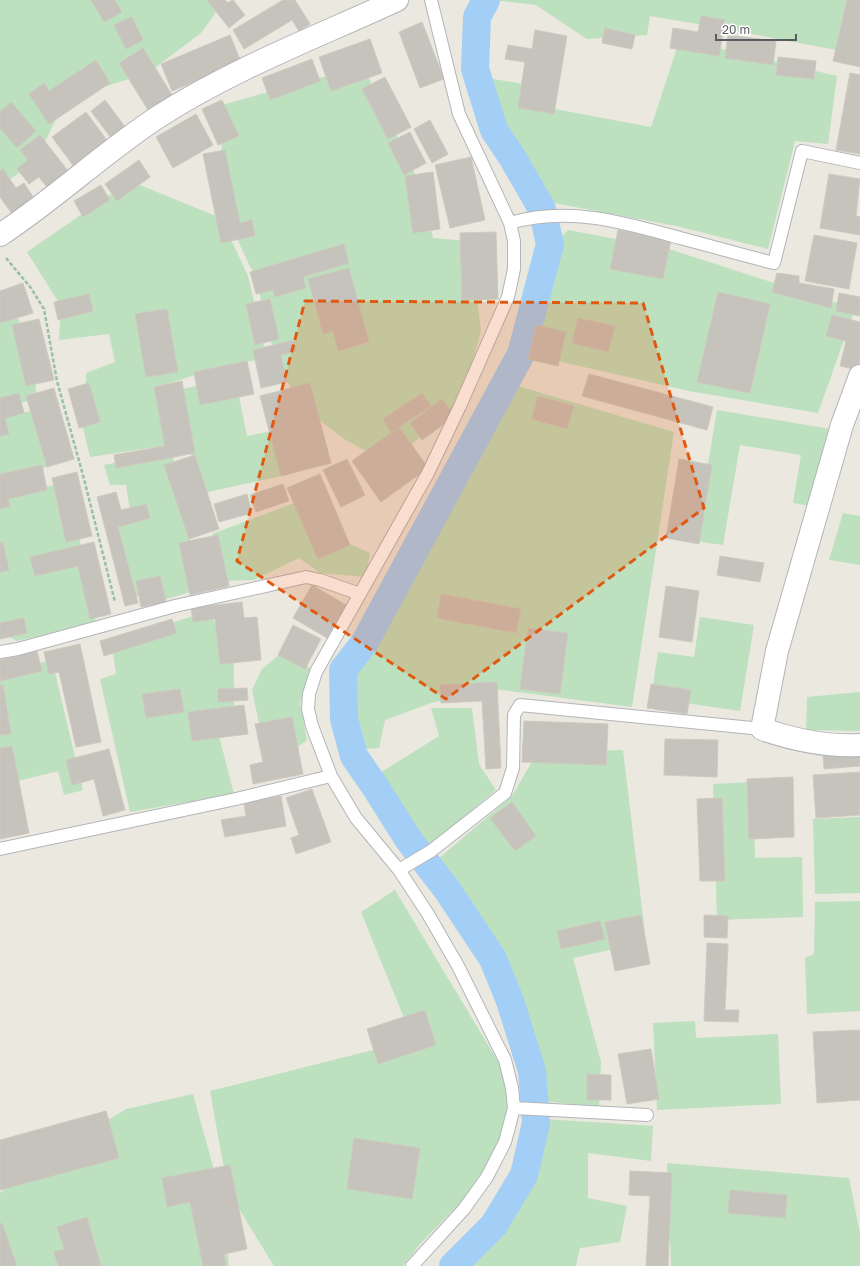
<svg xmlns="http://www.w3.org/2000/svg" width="860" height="1266" font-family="'Golos Text',sans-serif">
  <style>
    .green { fill: #bde0bf }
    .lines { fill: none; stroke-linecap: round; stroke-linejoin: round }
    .canal { stroke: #a3cff7; stroke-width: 28 }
    .building { fill: #c6c2bc; stroke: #cecabf }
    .service-casing { stroke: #b2b5b9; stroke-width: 14 }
    .minor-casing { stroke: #b2b5b9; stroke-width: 24 }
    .path { stroke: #98c0a5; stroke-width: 2.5; stroke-dasharray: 4 2; stroke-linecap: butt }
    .service { stroke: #fff; stroke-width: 12 }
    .minor { stroke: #fff; stroke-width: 22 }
    .marked { fill: #e15910; fill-opacity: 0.2; stroke: #e15910; stroke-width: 3; stroke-dasharray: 8 5; stroke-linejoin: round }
  </style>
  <rect width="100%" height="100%" fill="#eae8df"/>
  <path class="green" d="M0,0h225l-24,33 -53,40 -82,26 -31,63 -35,24z
    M493,0h367v54c-70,-12 -140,-27 -210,-38l-3,19 -60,4 -51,-34z
    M680,39l157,37 -9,68 -33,-3 -27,108 -92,-23 -122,-23 -33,-49 -22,-41 -6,-34 43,7 -3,19 118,22z
    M363,66l59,122 11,50 37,3 11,90 -19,70 -17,17 -57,45 -44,-24 -39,-30 -28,-43 -22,-92 -5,-7 -23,-51 -9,-110z
    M130,181l91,37 27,58 19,82 -39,7 -65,20 13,59 -86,13 -16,-66h12v-18l29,-11 -6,-28 -50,6 2,-34 -34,-54z
    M568,230l101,19 186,60 -37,104 -129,-22 -158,-36 8,-48 15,-62z
    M0,301l9,4 26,41 1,54 -36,6z
    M235,377l12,59 35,-7 9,45 -92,20 -21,-104z
    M518,386l156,46 -42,275 -146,-19 -55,15 -46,17 -6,28 -18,1 -7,-5 -7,-24v-47l21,-28 120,-219z
    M38,410l18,50 -30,20 -26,4v-68z
    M717,410l113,19 -14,78 -23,-4 8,-48 -61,-10 -17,100 -28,-4z
    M172,451l28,138 -44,13 -3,-7 -23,2 -21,-75 22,-5 -5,-32h-16l-6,-20z
    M61,484l11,18 24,121 -79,18 -17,-9v-138z
    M297,502l40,36 33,15 -4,24 -46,-4 -21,-15 -45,22 -35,1 -7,-47z
    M843,513l17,3v49l-31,-5z
    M203,613l31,24v86l-17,5 17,66 -104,18 -30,-133 16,-5 -5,-32z
    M700,617l54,8 -14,86 -89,-13 7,-46 36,5z
    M285,650l26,19 -11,35 7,36 -28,20 -15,-13 -12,-57 10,-21z
    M52,660l31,130 -19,5 -6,-24 -52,13 -6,-26v-86z
    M860,692v39l-54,-1 1,-33z
    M431,708h41l7,56 17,26 -67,56 -7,2 -47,-72 64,-40z
    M623,750l23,192 -73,16 28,104 -2,45 -56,-6 -6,-44 -26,-74 -23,-49 -51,-74 75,-64 25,-43z
    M753,782l2,76 47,-1 1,60 -86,3 -4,-136z
    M860,817v76l-45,1 -2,-75z
    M395,890l105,175 11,37 -8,37 -17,32 -28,34 -38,39 -17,22h-129l-46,-75 -18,-100 203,-51 -52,-128z
    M860,901v110l-53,3 -2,-56 9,-4 1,-52z
    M695,1021l1,17 82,-4 3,70 -124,6 -4,-87z
    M193,1094l29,105 7,67h-229v-73l28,-25 98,-59z
    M544,1119l109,7 -2,35 -63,-8v45l39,8 -7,36 -40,6 -4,18h-113l40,-39 25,-48z
    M667,1163l182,15 11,55v33h-189z"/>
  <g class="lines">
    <path class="canal" d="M453,1266l41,-41 30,-50 12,-52 -4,-52 -22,-70 -17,-42 -45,-68 -40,-52 -32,-51 -22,-32 -10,-37 -1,-49 22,-28 156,-288 29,-110 -8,-35 -30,-52 -18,-27 -19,-61 2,-52 9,-17"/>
  </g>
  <path class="building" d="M91,0h24l7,12 -18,10z
    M207,0h18l2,3 6,-3 12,15 -16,13z
    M283,0h12l15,24 -11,7 -7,-11 -48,29 -11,-19z
    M847,0h13v67l-27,-6z
    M701,16l24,4 -6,36 -49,-8 3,-20 25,4z
    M132,17l11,23 -17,9 -12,-24z
    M422,22l22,57 -24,9 -21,-56z
    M605,28l30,7 -3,14 -30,-6z
    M535,30l32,6 -13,78 -36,-6 7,-46 -20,-3 3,-14 24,4z
    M230,35l11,27 -69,29 -11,-27z
    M728,35l48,6 -3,24 -48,-7z
    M370,39l12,34 -51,18 -12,-34z
    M143,48l29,47 -24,15 -29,-47z
    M778,57l38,4 -2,18 -38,-4z
    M312,59l8,22 -50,19 -8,-22z
    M96,60l14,23 -61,41 -20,-30 15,-11 5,8z
    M850,73l10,2v79l-24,-4z
    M385,77l26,50 -23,12 -26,-50z
    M105,100l21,28 -15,10 -20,-27z
    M222,100l17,36 -21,9 -16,-36z
    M11,102l25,29 -19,17 -17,-20v-16z
    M86,112l23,31 -34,25 -23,-31z
    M196,114l17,31 -40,23 -17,-31z
    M430,120l18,34 -16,9 -18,-34z
    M410,132l16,31 -22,12 -16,-32z
    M40,135l32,41 -21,16 -12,-15 -10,7 -12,-15 11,-9 -8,-10z
    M225,150l15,73 12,-3 3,16 -34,7 -18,-89z
    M471,157l14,63 -35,8 -15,-63z
    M139,160l11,17 -33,24 -12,-17z
    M3,169l13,19 8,-5 13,20 -22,15 -15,-21v-26z
    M433,172l7,57 -27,4 -8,-57z
    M829,174l31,5 -4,37 4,1v18l-40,-7z
    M101,185l9,15 -27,17 -9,-16z
    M618,230l53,10 -8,39 -53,-10z
    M496,232l2,67 -36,1 -2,-67z
    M814,235l43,8 -8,46 -44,-8z
    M344,244l5,19 -46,14 3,11 -31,9 -2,-7 -17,4 -6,-22z
    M349,268l20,74 -31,9 -5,-20 -10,3 -15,-55z
    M777,273l22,3v7l35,6 -3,19 -59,-16z
    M23,283l10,30 -33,10v-32z
    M718,292l52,12 -20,89 -53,-11z
    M839,293l21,4v19l-24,-5z
    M89,294l4,17 -35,9 -4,-18z
    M270,299l9,40 -24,6 -9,-41z
    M167,309l11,63 -32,5 -11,-63z
    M832,315l28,7v40l-2,8 -18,-4 6,-25 -20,-5z
    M578,318l37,8 -7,26 -36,-9z
    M39,319l15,61 -28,6 -14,-61z
    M536,325l30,7 -8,34 -30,-7z
    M294,340l2,11 -15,4 6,27 -26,6 -8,-38z
    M247,361l7,33 -54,11 -6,-33z
    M589,374l124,33 -6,23 -125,-34z
    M182,381l13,72 -79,15 -2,-13 51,-9 -11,-59z
    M89,383l11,39 -21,6 -11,-39z
    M310,383l21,80 -50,13 -21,-80z
    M54,388l20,71 -27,8 -21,-71z
    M19,393l5,20 -19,5 4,16 -9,2v-38z
    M422,393l9,13 -40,26 -8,-13z
    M538,396l36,10 -7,23 -35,-10z
    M442,399l13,17 -33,24 -12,-17z
    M399,427l29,41 -47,34 -29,-41z
    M195,455l24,74 -30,10 -25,-74z
    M347,459l18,36 -24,12 -18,-37z
    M679,459l33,6 -13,79 -33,-6z
    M42,465l5,25 -39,9 2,8 -10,2v-35z
    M77,472l15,64 -26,6 -14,-64z
    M320,474l30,71 -32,14 -31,-71z
    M283,484l6,17 -33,11 -6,-17z
    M116,492l5,18 25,-6 4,14 -32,9 20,76 -13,3 -28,-109z
    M247,494l5,19 -33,9 -5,-18z
    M218,535l11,51 -39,9 -11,-52z
    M94,542l17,72 -21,5 -12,-53 -43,10 -5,-19z
    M0,543h3l6,27 -9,2z
    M720,556l44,7 -4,19 -43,-7z
    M160,576l6,26 -25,5 -5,-26z
    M312,585l34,20 -19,33 -34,-20z
    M666,586l33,5 -7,51 -33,-5z
    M441,594l80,15 -5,24 -79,-15z
    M242,602l2,16 13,-1 4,43 -41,4 -5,-45 -22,3 -2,-14z
    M24,618l3,15 -27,6v-16z
    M172,619l5,14 -73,23 -4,-15z
    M293,625l28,14 -16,30 -27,-14z
    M528,628l40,5 -8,61 -40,-5z
    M80,644l21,98 -25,5 -17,-75 -10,2 -5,-22z
    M37,651l5,20 -42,10v-21z
    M497,682l4,86 -15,1 -4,-68 -41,2 -1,-18z
    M651,684l40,6 -4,24 -40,-6z
    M0,685h3l8,49 -11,1z
    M247,688l1,12 -30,2v-13z
    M180,689l4,23 -38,6 -4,-24z
    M244,705l4,29 -56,7 -4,-29z
    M292,717l11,57 -50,10 -3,-19 13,-3 -8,-38z
    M524,721l84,3 -2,41 -84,-3z
    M665,739l53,1 -1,37 -53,-2z
    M12,746l17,87 -29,6v-91z
    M109,749l16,61 -22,6 -9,-37 -22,6 -6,-25z
    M860,753v13l-36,3 -1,-14z
    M860,772v43l-44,3 -3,-43z
    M793,777l1,60 -45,2 -2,-60z
    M312,789l19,53 -35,12 -5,-16 8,-3 -13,-37z
    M281,796l5,30 -61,11 -4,-17 25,-4 -2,-13z
    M722,798l3,83h-25l-3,-82z
    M512,802l24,34 -21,15 -25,-33z
    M641,915l9,49 -35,7 -10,-49z
    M704,915l24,1 -1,22 -23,-1z
    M600,921l5,18 -44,10 -4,-18z
    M707,943l21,1 -3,66h14l-1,12 -34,-1z
    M425,1010l11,35 -58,19 -11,-35z
    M860,1030v70l-43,3 -4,-71z
    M651,1049l8,50 -32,5 -9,-50z
    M587,1074l24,1v25h-24z
    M106,1111l13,47 -119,32v-50z
    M354,1138l66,10 -8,51 -65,-10z
    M230,1165l17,84 -23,5 2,12h-23l-13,-64 -23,5 -5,-29z
    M630,1171l42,2 -4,93h-22l4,-70 -21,-1z
    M730,1190l57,5 -2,23 -57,-5z
    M87,1217l14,49h-43l-4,-14 10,-3 -7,-22z
    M2,1223l15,43h-17v-42z"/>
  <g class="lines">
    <g class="service-casing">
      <path id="service" d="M510,223c59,-17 113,-1 170,15 31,8 62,17 94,25l28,-112 58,12
        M0,652l18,-3 157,-43 131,-29 14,3 40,14
        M0,849l236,-50 95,-23
        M399,870l32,-19 74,-58 8,-25 1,-53 6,-10 242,24
        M514,1108l133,7
        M412,1266l52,-57 23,-32 18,-35 9,-34 -2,-20 -7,-28 -47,-94 -30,-52 -29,-44 -43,-52 -25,-42 -19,-50 -4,-17 1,-15 7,-22 112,-199 32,-67 48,-109 6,-28v-28l-4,-18 -51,-109 -28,-114"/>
    </g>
    <g class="minor-casing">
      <path id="minor" d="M0,235c55,-36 103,-82 158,-118 74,-48 159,-80 239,-117
        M860,376l-18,49 -65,226 -15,78c32,11 64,18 98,16"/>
    </g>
    <path class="path" d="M6,258l25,30 13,21 13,72 27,98 31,123"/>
    <use href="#service" class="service"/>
    <use href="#minor" class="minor"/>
  </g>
  <path class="marked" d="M305,301l338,2 61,205 -258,191 -209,-138z"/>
  <path d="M716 34v6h80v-6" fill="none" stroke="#585b5f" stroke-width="2"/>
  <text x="722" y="34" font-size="12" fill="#585b5f" stroke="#ffffff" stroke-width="3" paint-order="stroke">20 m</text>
</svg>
